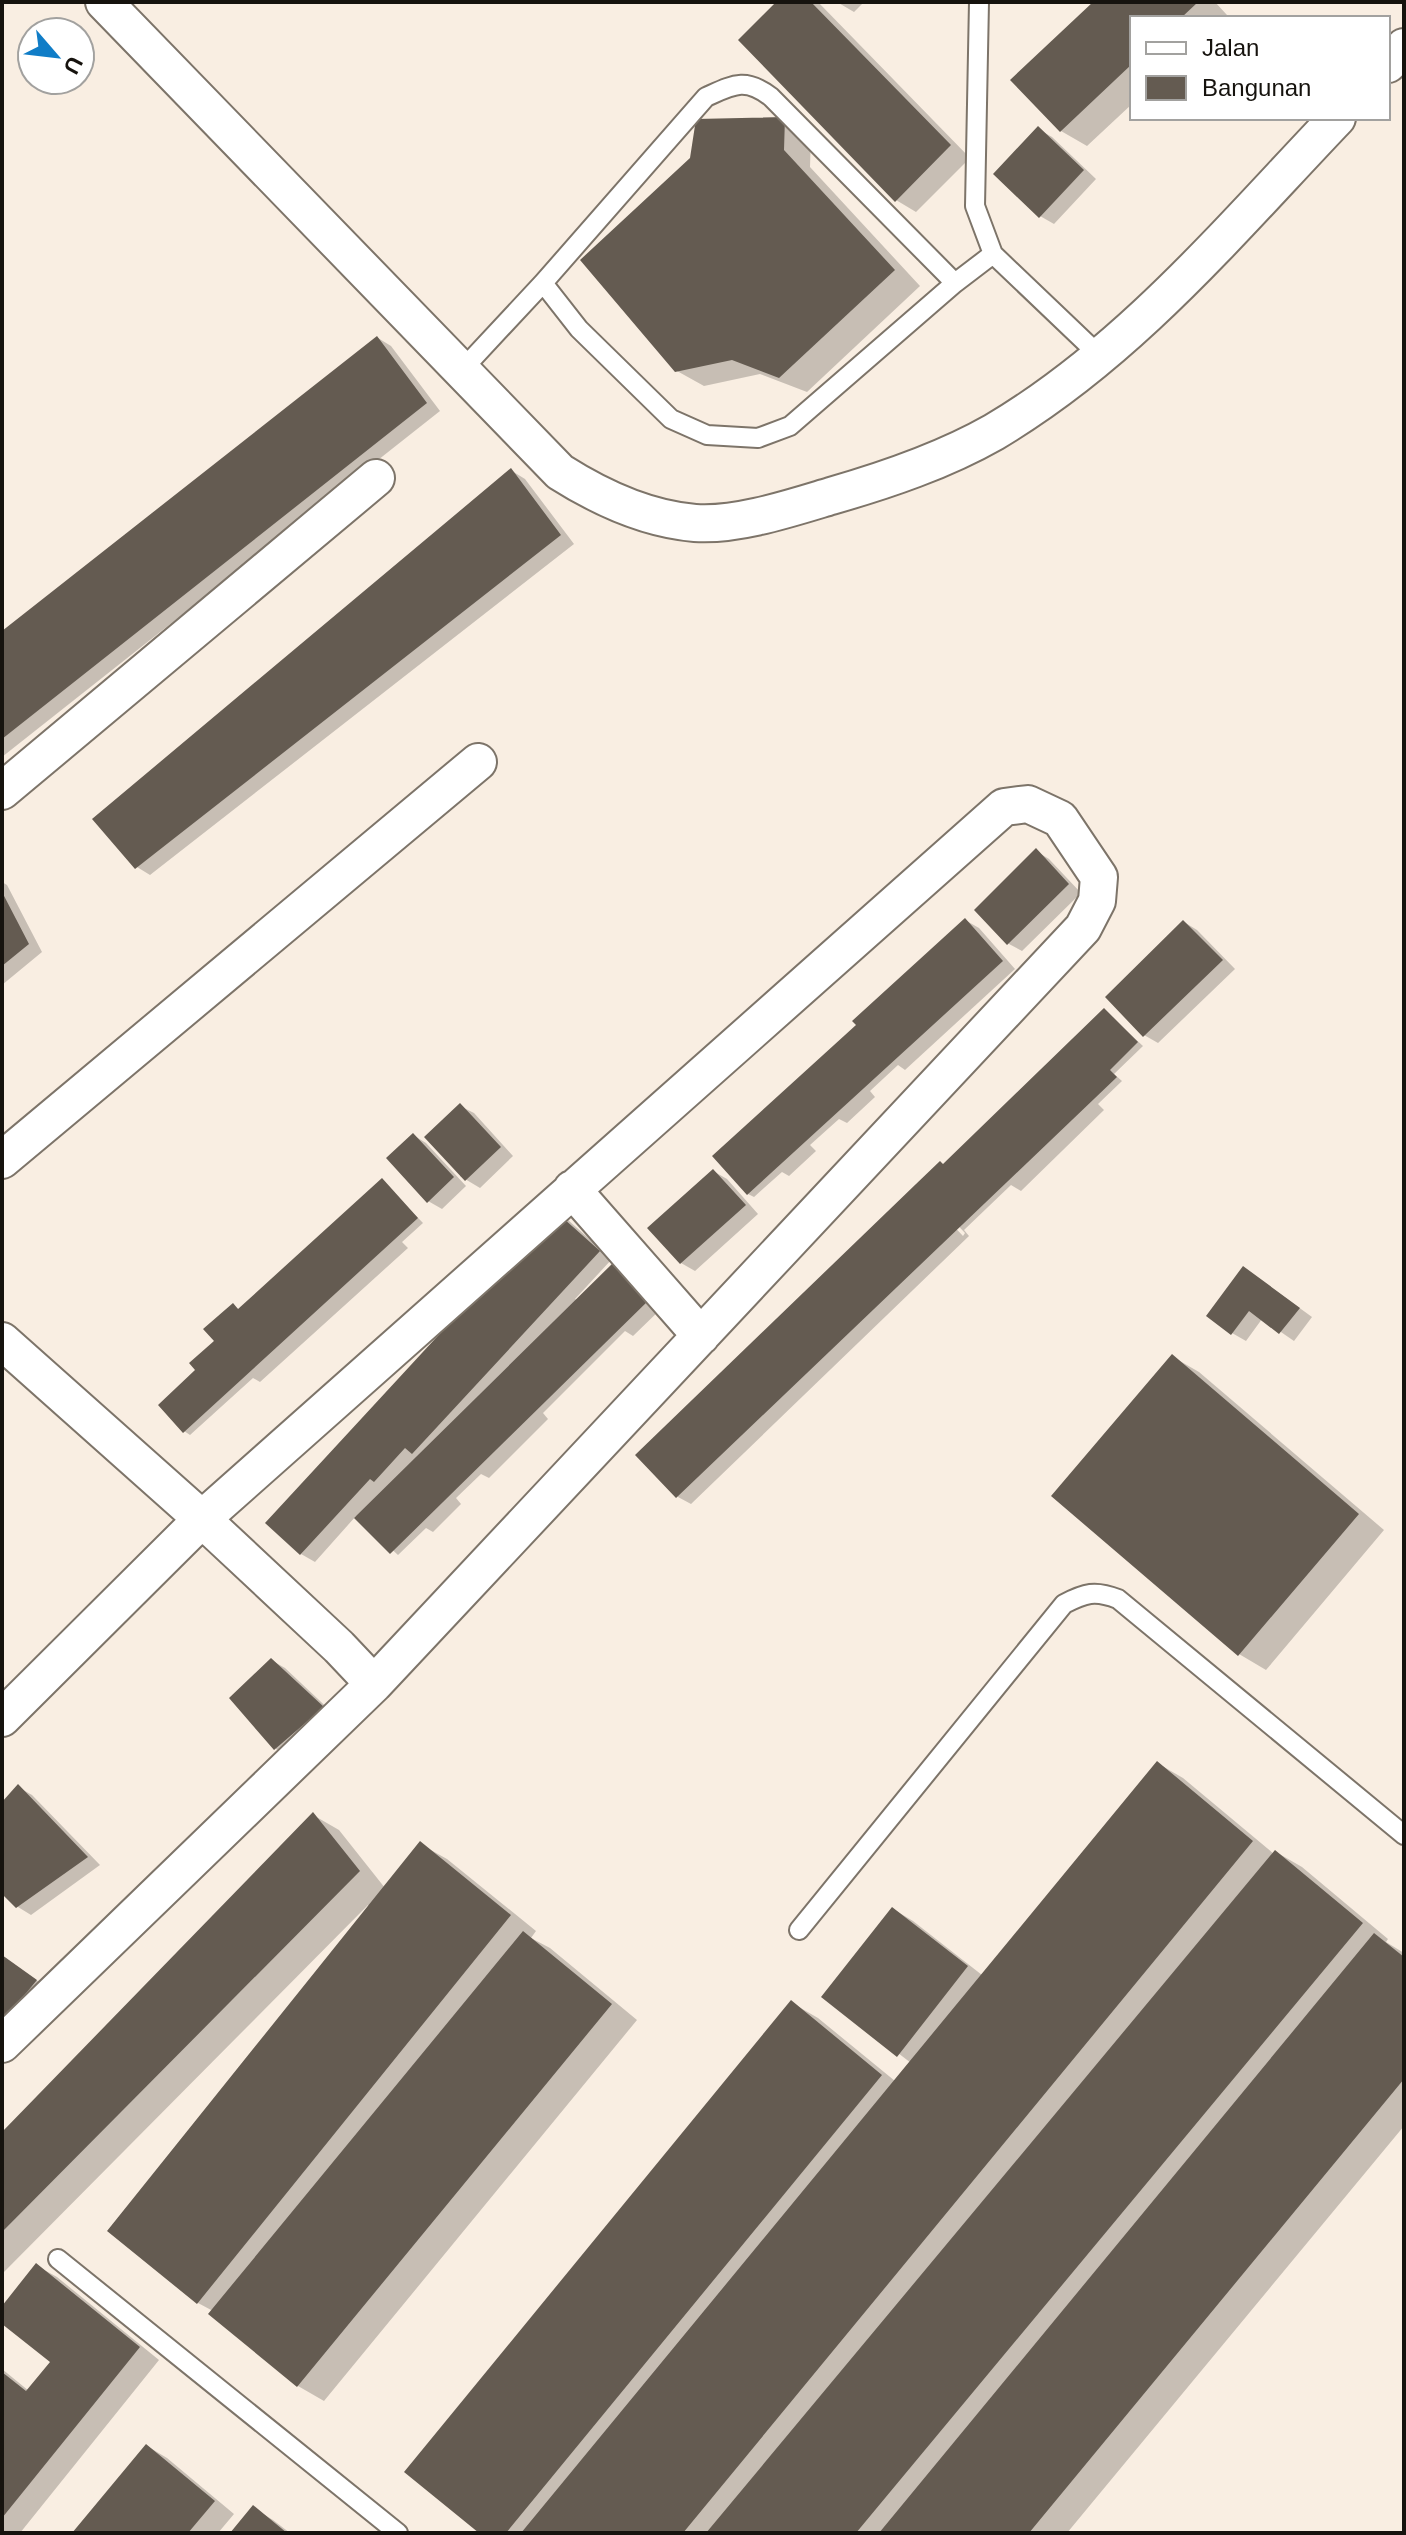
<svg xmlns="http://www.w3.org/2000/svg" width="1406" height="2535" font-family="Helvetica,sans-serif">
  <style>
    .shadow { fill: #0003; fill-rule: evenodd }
    .building { fill: #645b51 }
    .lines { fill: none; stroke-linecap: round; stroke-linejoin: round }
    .lane-casing { stroke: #7d7469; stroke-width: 22 }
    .street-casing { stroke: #7d7469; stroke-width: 40 }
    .lane { stroke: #fff; stroke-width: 18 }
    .street { stroke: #fff; stroke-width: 36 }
  </style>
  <rect width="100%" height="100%" fill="#f9eee2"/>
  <path class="shadow" d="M779,2h39l152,156 -54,54 -20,-12z
    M837,2h27l-10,10z
    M1096,2h119l12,13 -4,3h-91v86l-45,42 -26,-15z
    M784,119l27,16 -1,32 110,119 -113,106 -47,-18 -56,12 -27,-15 14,-212z
    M1038,129l14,8 44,42 -42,45 -14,-8z
    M378,338l13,8 49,65 -438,346v-123z
    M512,471l13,8 49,65 -424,331 -13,-8z
    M1036,851l13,8 32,34 -59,58 -13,-7 -32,-34z
    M2,882l5,3 35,67 -40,33z
    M965,920l14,8 36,41 -110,101 -7,-5 -28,26 5,6 -28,26 -8,-4 -29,26 6,6 -27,25 -7,-4 -28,25 -6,-3 110,-169z
    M1184,922l13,8 38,39 -77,74 -14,-8z
    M1105,1011l38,35 -29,28 8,7 -24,23 6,6 -83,81 -10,-6 -47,45 5,6 -278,268 -13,-7 -40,-42zM927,1193l38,40 -2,3 -38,-40z
    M460,1106l14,7 39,43 -33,32 -20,-12z
    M413,1135l13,8 40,43 -24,23 -14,-8z
    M713,1171l14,8 31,35 -63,57 -14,-8z
    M382,1181l41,42 -21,19 6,6 -148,134 -7,-4 -63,57 -6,-4 14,-61 35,-64 7,4z
    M555,1212l13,8 44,39 -37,40 3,2 38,-37 47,43 -30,29 -8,-5 -82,82 5,6 -59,59 -8,-4 -25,24 5,6 -28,28 -7,-4 -28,27 -42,-39 -41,46 -14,-8z
    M1257,1277l55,40 -18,24 -32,-22 -16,22 -14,-8z
    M1173,1357l26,15 185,158 -118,140 -27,-16z
    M271,1660l14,8 51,48 -47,40 -13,-7z
    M1157,1763l26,15 91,76 2,-2 26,15 86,72 -2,3 18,11v173l-337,407h-585l310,-530 26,15 77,63 16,-18 -87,-67 69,-87 20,12 69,54z
    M18,1787l14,8 68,70 -69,50 -13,-8 -16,-16v-86z
    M313,1815l26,15 46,58 35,-44 27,15 89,72 -5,7 19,10 87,72 -313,381 -26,-15 -87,-73 2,-2 -15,-8 -89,-73 261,-323 -2,-2 -366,369v-139z
    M2,1956l47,33 -47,57z
    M37,2266l20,11 102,83 -139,173h-18v-164l27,22 23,-29 -50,-41v-12z
    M147,2446l20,12 67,56 -16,19h-143z
    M253,2508l20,12 17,13h-57z"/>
  <path class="building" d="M776,2h35l140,143 -56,57 -157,-162z
    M1093,2h105l-17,16h-49v46l-72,68 -50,-52z
    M785,117l-1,33 111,120 -116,108 -47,-18 -57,12 -95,-112 110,-102 6,-39z
    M1038,126l46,44 -45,48 -46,-44z
    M377,336l50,67 -425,336v-108z
    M511,468l50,67 -426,334 -43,-50z
    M1036,848l33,36 -62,61 -33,-35z
    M2,892l27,52 -27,22z
    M965,918l38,43 -256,234 -35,-39 144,-131 -4,-4z
    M1183,920l40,40 -80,77 -38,-40z
    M1104,1008l34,34 -28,28 7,7 -441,421 -41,-43 281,-271 24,-23 3,3z
    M460,1103l41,44 -36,34 -41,-44z
    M413,1133l41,44 -27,26 -41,-45z
    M713,1169l33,36 -66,59 -33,-36z
    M382,1178l36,40 -235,215 -25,-28 37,-35 -6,-7 25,-22 -11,-12 30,-26 5,6z
    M554,1210l46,41 -188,203 -7,-6 -31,34 -4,-3 -70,76 -35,-32z
    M615,1261l36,37 -261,256 -36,-36z
    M1243,1266l57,42 -21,26 -30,-23 -18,24 -25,-19z
    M1172,1354l187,160 -121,142 -187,-160z
    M271,1658l53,49 -50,43 -45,-52z
    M1157,1761l96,80 -570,692h-162z
    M18,1784l70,73 -72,51 -14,-14v-92z
    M313,1812l47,59 -358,361v-100z
    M420,1841l91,74 -314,389 -90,-73z
    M1275,1850l88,73 -507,610h-150z
    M892,1907l76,59 -71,91 -76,-60z
    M523,1931l89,73 -315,383 -89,-73z
    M1374,1933l30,24v122l-375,454h-150z
    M2,1955l35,25 -35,42z
    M791,2000l91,75 -376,458h-27l-75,-61z
    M36,2263l104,84 -138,171v-146l24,19 24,-29 -48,-38v-18z
    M146,2444l69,57 -27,32h-116z
    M253,2505l34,28h-57z"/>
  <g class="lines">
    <g class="lane-casing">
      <path id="lane" d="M979,2l-4,204 18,48 108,103
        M955,283l-184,-186c-26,-20 -38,-12 -65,0l-163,186 36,46 92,90 36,16 51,3 32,-12 165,-143 38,-29
        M461,371l82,-88
        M799,1930l265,-326c21,-11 31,-14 54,-5l286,236
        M58,2259l340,274"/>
    </g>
    <g class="street-casing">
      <path id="street" d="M104,2l456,470c41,26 86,47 135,51 42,3 96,-15 136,-27 56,-16 112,-35 163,-64 135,-80 236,-202 343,-314
        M1388,64l16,-17
        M2,791l374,-313
        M2,1160l476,-398
        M572,1189l129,147
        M2,1341l200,178 137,128 35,37
        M2,1718l200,-199 802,-712 24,-3 32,15 39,58 -2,24 -14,27 -709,756 -372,360"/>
    </g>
    <use href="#lane" class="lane"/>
    <use href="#street" class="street"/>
  </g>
  <rect width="1406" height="2535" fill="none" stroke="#16130e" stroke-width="8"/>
  <rect x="1130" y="16" width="260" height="104" fill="#ffffff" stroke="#a2a19f" stroke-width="2"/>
  <rect x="1146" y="42" width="40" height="12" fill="#ffffff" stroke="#a2a19f" stroke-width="2"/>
  <text x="1202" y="56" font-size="24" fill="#16130e">Jalan</text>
  <rect x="1146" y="76" width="40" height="24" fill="#645b51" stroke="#a2a19f" stroke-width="2"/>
  <text x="1202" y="96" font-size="24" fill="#16130e">Bangunan</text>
  <g transform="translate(56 56) rotate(118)"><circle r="38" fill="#ffffff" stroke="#a2a19f" stroke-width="2"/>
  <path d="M0-6L14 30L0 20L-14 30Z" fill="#107dc7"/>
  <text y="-12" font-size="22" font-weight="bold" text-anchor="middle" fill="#16130e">U</text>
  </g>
</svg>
